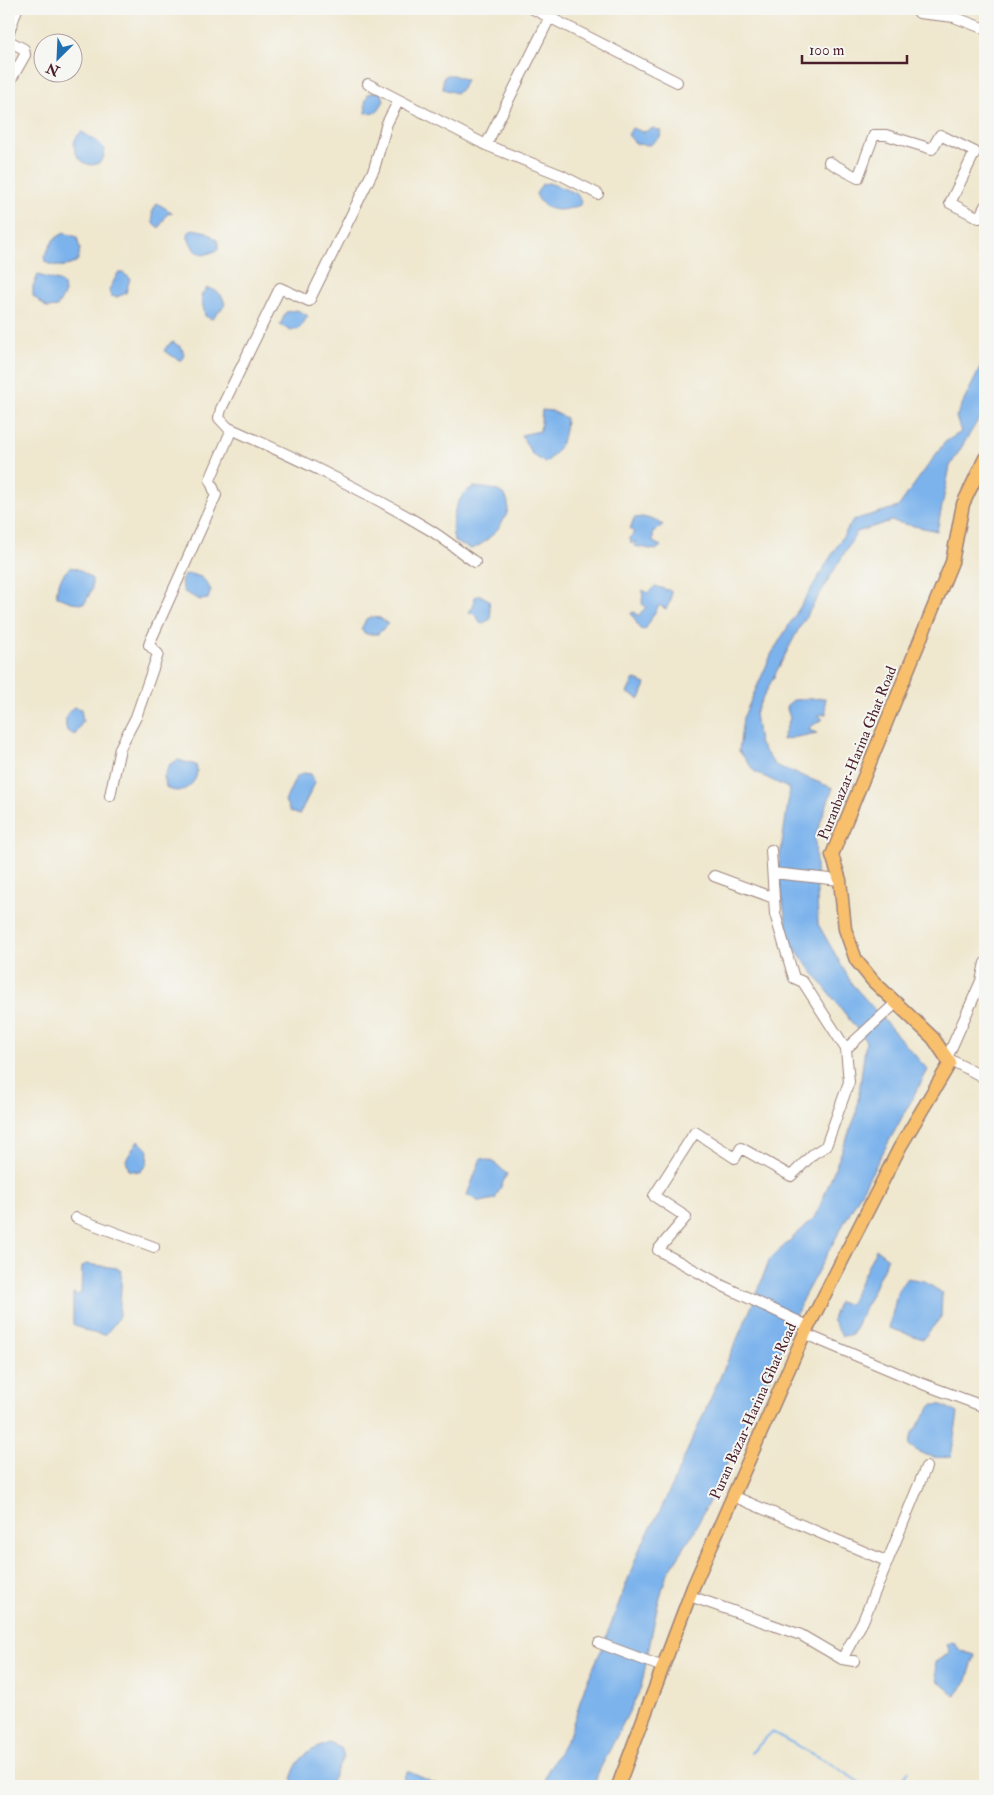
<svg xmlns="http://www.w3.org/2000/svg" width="994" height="1795" font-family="'IM FELL Double Pica',serif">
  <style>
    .water { fill: #7cb3ec; stroke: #63698c }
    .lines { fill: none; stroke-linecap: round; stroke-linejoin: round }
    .stream { stroke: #7cb3ec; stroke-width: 2 }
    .minor-casing { stroke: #9c837c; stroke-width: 12 }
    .major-casing { stroke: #9c837c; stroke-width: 15 }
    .minor { stroke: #fff; stroke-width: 10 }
    .major { stroke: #f8bf6c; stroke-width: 12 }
    .labels { text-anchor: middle; stroke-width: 4; stroke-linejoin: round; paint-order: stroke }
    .street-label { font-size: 15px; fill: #4a1f2b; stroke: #f6f6f2 }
  </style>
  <rect width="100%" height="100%" fill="#f6f6f2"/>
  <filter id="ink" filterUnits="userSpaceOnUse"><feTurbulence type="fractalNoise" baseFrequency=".02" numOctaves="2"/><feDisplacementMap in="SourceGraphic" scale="10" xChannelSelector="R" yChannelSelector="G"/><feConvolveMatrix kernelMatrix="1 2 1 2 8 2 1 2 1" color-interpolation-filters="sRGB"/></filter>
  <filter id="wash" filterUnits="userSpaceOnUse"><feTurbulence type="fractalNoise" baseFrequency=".0096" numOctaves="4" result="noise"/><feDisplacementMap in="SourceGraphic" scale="20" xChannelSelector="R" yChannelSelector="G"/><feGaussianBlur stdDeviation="1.12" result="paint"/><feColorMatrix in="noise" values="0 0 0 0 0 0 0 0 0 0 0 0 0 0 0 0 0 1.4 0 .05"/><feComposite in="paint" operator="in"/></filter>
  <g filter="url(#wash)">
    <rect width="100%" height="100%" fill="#efe7ce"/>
    <path class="water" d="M447,75h6l13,5 -4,9 -6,4 -13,-4v-11z
      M375,92l7,1 2,8 -7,11 -11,1 -1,-10 3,-9z
      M632,128l12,4 9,-4 8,3 -1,6 -10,8 -14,-1 -8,-9z
      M82,132l16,10 7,7 -2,10c-16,19 -42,-14 -21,-27z
      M549,183l27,10 6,9 -2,3c-17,7 -36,9 -44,-11l6,-10z
      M157,203l16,10 -6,1 -8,14 -6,-5 -1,-10z
      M193,229l14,3 11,9v9l-14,5 -9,-4 -7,-13v-5z
      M64,233l13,4 3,12 -2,11c-9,9 -23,7 -33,2l-1,-5 10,-18z
      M118,273h5l7,5 -4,15 -9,4 -6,-1 -2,-6z
      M38,275l21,6 5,4 1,8 -8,14 -10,1 -14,-12v-10z
      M207,288c10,2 16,6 18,17l-13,14 -7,-3 -4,-20z
      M297,310l11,6 -8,12 -9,3 -11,-6 6,-13z
      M173,342l9,6 2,7 -3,6 -17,-10 3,-5z
      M985,358v51l-35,57 -13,65 -46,-10 -34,11 -60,100 -42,81 4,30 16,22 58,23 -18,49 3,87 34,60 76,86 -125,228 -24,59 -86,177 -27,42 -9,32 -16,80 -43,85 -4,13h-51l4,-14 22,-36 16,-50 14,-31 41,-107 23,-43 92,-206 14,-39 47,-44 40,-101 10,-74 -77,-100 -11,-71 12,-81 -35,-17 -16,-21 4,-33 29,-65 81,-133 45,-13 47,-65 16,-10 -5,-15z
      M542,410l10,1 14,7c-1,21 -5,32 -21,45l-13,-9 -11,-19 19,-4z
      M474,487c9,1 23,1 30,8 16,16 -17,50 -33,54l-16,-7c-7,-16 0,-48 19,-55z
      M642,517l14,3 7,5 -10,7v10l8,4 -5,4 -22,-4 2,-5 -5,3 -1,-6 4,-6 -4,-3 4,-11z
      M71,567l9,3 12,9v10l-7,14 -7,1 -21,-7c-2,-10 5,-24 14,-30z
      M190,574c12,2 15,5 21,16l-3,9 -8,1 -16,-8 -3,-9 3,-8z
      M655,586l16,5v9l-5,9 -7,-4 -14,25 -5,-1 -9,-16 4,-1 3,4 8,-9 -4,-3 1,-14 5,3z
      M480,595l9,5 2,19 -10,5 -5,-9 -7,-3 4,-5 2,-10z
      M371,617l9,1 8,6 -10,10h-12l-5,-4 5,-11z
      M634,679l12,5 -6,15 -13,-6z
      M825,698l1,16 -8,1 5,4 -13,8 -1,3 8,3 -35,7 8,-22 -4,-12 7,-6z
      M74,707l7,2 2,12 -8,14 -8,-4c-3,-9 -1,-19 7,-24z
      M178,760l18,5c6,16 -15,34 -30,22l-2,-10 6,-13z
      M304,773l7,1 4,9 -16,32 -9,-4 -5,-10 11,-24z
      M138,1140l10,10 -1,14 -7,8 -11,-2 -3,-10z
      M481,1158l13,4 13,12 -12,25 -15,3 -13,-7z
      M876,1249l12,9 -36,77 -10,1 -10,-16 6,-18 11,3z
      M86,1264l31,4 4,3c1,6 -1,37 -2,44 -2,7 -10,15 -14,20l-17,-3 -15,-8v-31l4,2 4,-2 1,-26z
      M907,1278l17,3 18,12 -1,24 -18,22 -34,-11 9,-38z
      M932,1405h10l16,8 -7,44c-18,2 -28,-1 -42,-12l4,-13z
      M953,1642l8,9 14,4 -9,28 -11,13 -18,-16 -2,-18 15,-9 -3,-9z
      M329,1743l12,5 3,8 -15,30h-30l-8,-7c7,-23 17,-28 38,-36z
      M407,1771l30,13 2,2h-39z"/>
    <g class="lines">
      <path class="stream" d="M751,1753l21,-21 56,30 37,24
        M899,1786l9,-15"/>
    </g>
  </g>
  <g filter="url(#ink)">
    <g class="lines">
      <g class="minor-casing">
        <path id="minor" d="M533,9l144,73
          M916,9l3,4 35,4 31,12
          M9,32l8,-23
          M9,41l15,8 1,6 -16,28
          M368,84l118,61 75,30 37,19
          M486,145l68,-136
          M829,162l29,16 16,-43h12l46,14 8,-14 35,17 -25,51 29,15 6,-12
          M229,428c67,30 133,61 196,99 18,10 33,24 50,35
          M110,796l10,-48 16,-31 22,-63 -9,-9 1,-3 66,-147 -6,-15 21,-49 -12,-13 2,-9 59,-121 29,13 65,-132 13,-46 12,-23
          M771,850l4,64 19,64 9,4 43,67 3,33 -23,64 -13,8 -22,22 -50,-28 -6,10 -40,-26 -41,64 32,21 -28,33 65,36 85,40
          M773,873l67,7
          M714,876l60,22
          M985,963l-4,18 -34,77 38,20
          M846,1049l51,-47
          M76,1218l78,29
          M805,1334l118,50 62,23
          M733,1496l153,65
          M690,1596l111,39 41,24 12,2
          M599,1643l64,24
          M842,1659l21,-38 63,-154"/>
      </g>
      <g class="major-casing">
        <path id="major" d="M618,1786l75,-199 109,-248 98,-192 50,-84 -17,-25 -60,-57 -17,-21 -11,-31 -5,-49 -8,-25 120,-293 11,-58 22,-46"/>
      </g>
      <use href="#minor" class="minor"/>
      <use href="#major" class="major"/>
    </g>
  </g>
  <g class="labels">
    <g class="street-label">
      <text transform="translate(857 753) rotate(-68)" y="5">Puranbazar-Harina Ghat Road</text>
      <text transform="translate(753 1411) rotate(-66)" y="5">Puran Bazar-Harina Ghat Road</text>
    </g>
  </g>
  <rect width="994" height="1795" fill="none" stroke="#f6f6f2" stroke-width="30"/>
  <g transform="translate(58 58) rotate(204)"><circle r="24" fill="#f6f6f2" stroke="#b1a0a2"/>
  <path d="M0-4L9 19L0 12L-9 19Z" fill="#1f6fb2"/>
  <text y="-8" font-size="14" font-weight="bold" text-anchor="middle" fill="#4a1f2b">N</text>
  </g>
  <path d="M802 55v8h105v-8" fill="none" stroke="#4a1f2b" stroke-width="2.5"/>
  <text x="809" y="55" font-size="15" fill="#4a1f2b" stroke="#f6f6f2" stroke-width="4" paint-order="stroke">100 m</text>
</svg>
